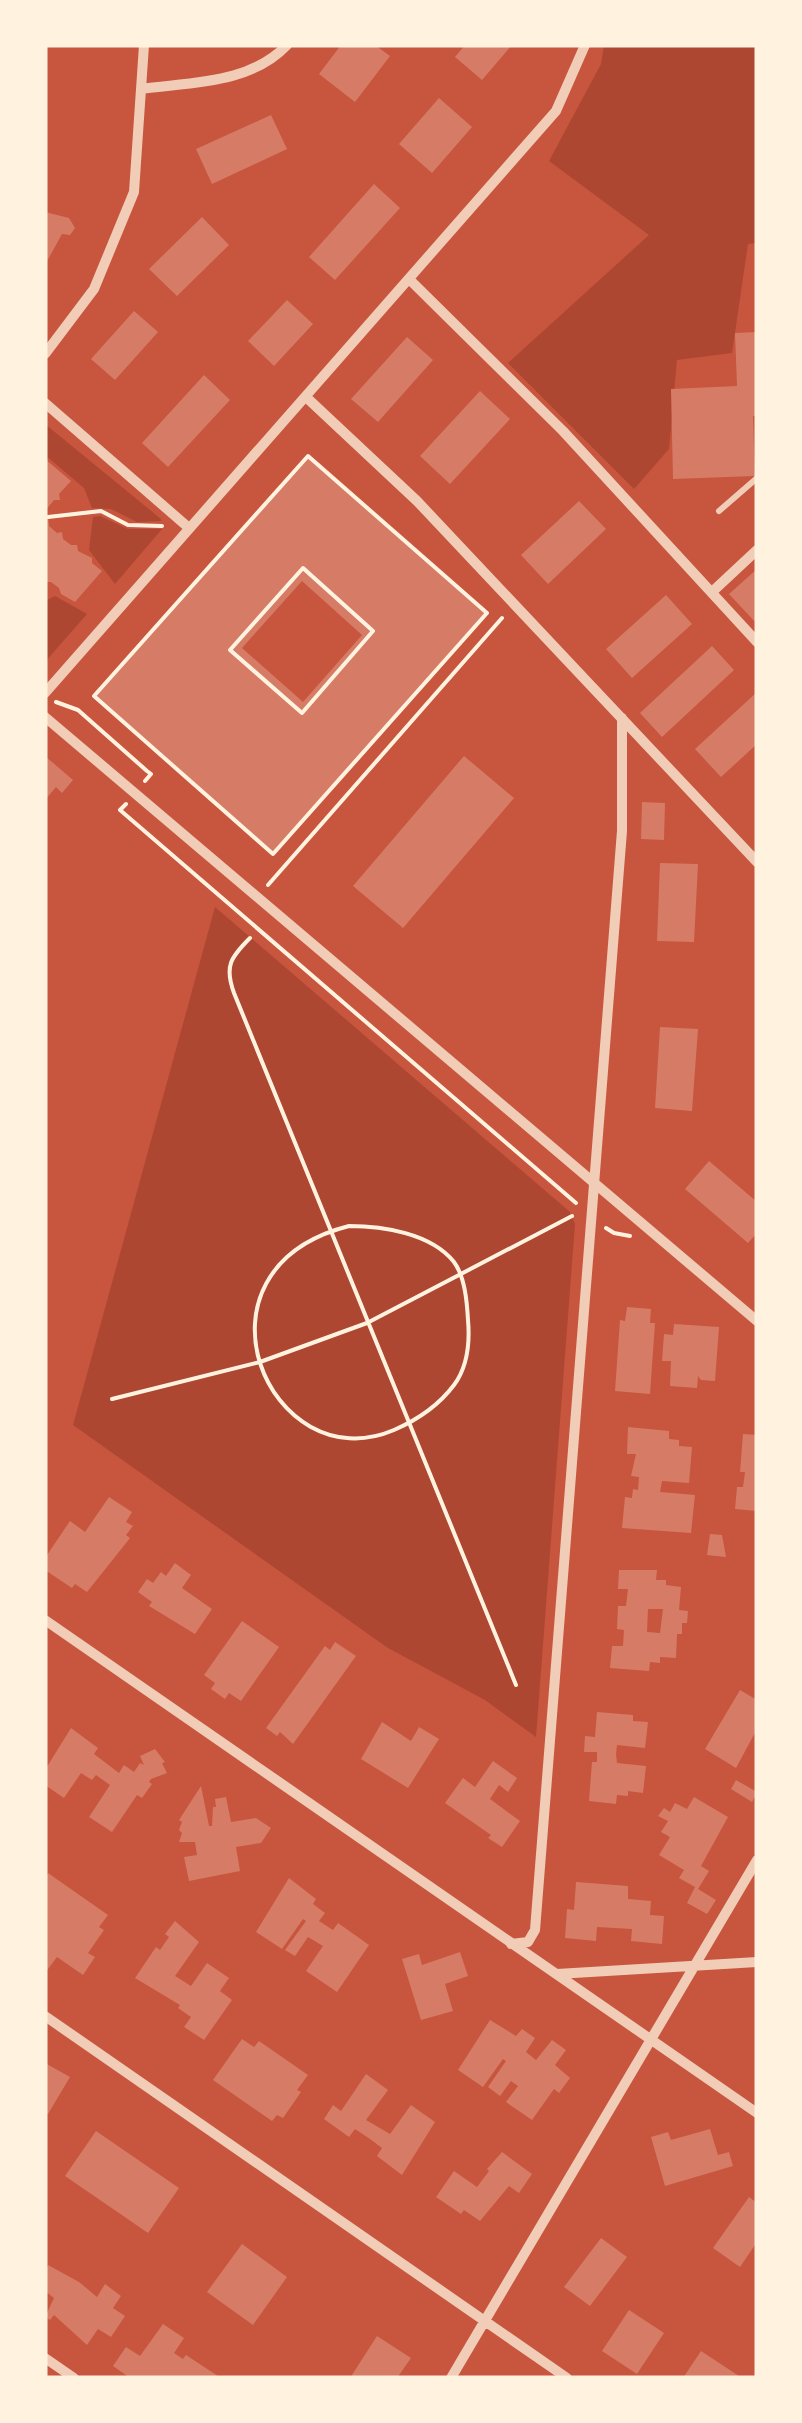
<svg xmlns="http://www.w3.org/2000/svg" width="802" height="2423" font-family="Figtree,sans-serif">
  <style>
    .green { fill: #ae4732 }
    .building { fill: #d67c66; fill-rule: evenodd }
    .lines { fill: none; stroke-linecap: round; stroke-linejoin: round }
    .path { stroke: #fff3e0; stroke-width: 4 }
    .service { stroke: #f1ccb7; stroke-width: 6 }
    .minor { stroke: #f1ccb7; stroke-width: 10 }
  </style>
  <rect width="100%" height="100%" fill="#c8553d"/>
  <path class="green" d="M604,45h153v198l-9,1 -16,109 -55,7 -8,89 -35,40 -126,-126 141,-128 -100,-74 52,-97z
    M45,424l116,95v2l-24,1 -26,-13 -19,-1 -8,-20 -39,-33z
    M100,516l28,13h34l-47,55 -26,-34 4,-33z
    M55,596l32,18 -42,48v-64l2,2z
    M215,907l355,305 5,12 -39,513 -51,-37 -97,-52 -315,-223z"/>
  <path class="building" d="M341,45h34l15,11 -35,46 -36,-28z
    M465,45h47l-30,35 -27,-23z
    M439,98l33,29 -40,46 -33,-29z
    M271,115l16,34 -75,35 -16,-35z
    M374,184l26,24 -65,72 -26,-23z
    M45,212l24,6 6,10 -5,7 -8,-1 -17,31z
    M202,217l27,28 -52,51 -28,-27z
    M287,300l26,24 -39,42 -26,-25z
    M134,311l24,21 -43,48 -24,-21z
    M757,332v84h-4l2,60 -82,3 -2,-90 66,-3 -2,-53z
    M407,337l26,23 -55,62 -27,-23z
    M204,375l26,25 -62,67 -26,-24z
    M480,391l30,28 -60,65 -30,-28z
    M308,457l177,156 -212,239 -177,-156zM302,581l60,54 -59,67 -61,-54z
    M45,459l26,22 -12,13 1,6h-6l-9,11z
    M579,501l27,28 -58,55 -27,-29z
    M45,515h3l1,11 8,7 5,-1 1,7 8,6h6l1,6 14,7v5l10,8 -27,31 -14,-8 -2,-6 -8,-6h-5z
    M757,569v55l-28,-30z
    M666,595l26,29 -60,54 -26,-29z
    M712,646l22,24 -72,67 -22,-24z
    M757,692v52l-36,33 -26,-28z
    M45,756l28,24 -11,13 -6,-6 -11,13z
    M464,756l50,42 -111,130 -50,-42z
    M642,802l23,1 -1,37 -23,-1z
    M660,863l38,1 -4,78 -37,-1z
    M660,1027l38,2 -6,82 -37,-3z
    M709,1161l48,41v31l-9,10 -63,-54z
    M627,1307l24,2 -1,14h5l-5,71 -35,-3 5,-71 5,1z
    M674,1324l45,3 -4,54 -14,-1 -3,-4 -1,12 -27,-2 1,-25h-9l2,-27 9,1z
    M628,1427l41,4v8l10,1v6l13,1 -3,36 -27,-2 -2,11 35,3 -4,38 -69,-5 3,-31 7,1 1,-9 5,1 1,-13 -8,-1 5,-22h-9z
    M743,1434l14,1v76l-22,-2 2,-22h6l2,-15h-5z
    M109,1497l23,15 -6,10 7,4 -7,9 4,3 -43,54 -12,-8 -3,4 -27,-18v-12l25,-37 15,11z
    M710,1534l12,1 4,22 -19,-2z
    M175,1563l16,12 -9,13 30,21 -17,25 -46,-28 3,-4 -14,-10 9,-13 6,4 8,-11 5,4z
    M619,1570h38l-1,10h10v5l15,2 -2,23 9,1 -1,12h-5v11h-5l-1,24 -16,-1v6l-10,-1 -1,9 -39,-3 2,-22h11l1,-16 -7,-1 1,-23h8l2,-17h-10zM648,1609h15l-3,24 -13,-1z
    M242,1621l37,26 -38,54 -12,-8 -4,6 -14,-10 4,-6 -11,-8z
    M335,1642l21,14 -63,88 -13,-12 -3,4 -11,-8 59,-82 5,4z
    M740,1690l17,10v29l-21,39 -31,-19z
    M597,1712l36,3v6l15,1 -3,26 -28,-3 -1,9 1,9 29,3 -3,27 -15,-2v5l-11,-1 -1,9 -27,-3 3,-39h5v-10h-13l1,-16 10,1z
    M382,1722l29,19 8,-14 20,12 -31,49 -47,-29z
    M71,1728l27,20 -4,6 25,19 5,-8 10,7 6,-9 4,2 -4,-9 15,-7 10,13 -3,1 5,10 -16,6 -2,3 3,2 -10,14 -5,-3 -25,37 -23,-15 21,-32 -14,-10 -4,5 -11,-7 -17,25 -19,-13v-15z
    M493,1761l24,17 -9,14 -9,-7 -9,14 30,22 -18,26 -14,-9 3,-3 -46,-32 18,-25 12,9z
    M736,1780l21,12 -5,10 -21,-13z
    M201,1786l8,40h3l1,-19h3l-1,-8 11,-2 5,25 25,-4 15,10 -10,15 -25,4 4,24 -51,10 -5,-24 13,-2 -2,-13h-16l3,-9 -3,-3 3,-8 -3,-2z
    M694,1797l34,20 -27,49 8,5 -11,18 18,11 -9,14 -20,-11 8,-16 -16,-9 5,-8 -25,-15 11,-18 -9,-5 7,-11 -10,-5 6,-8 6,4 5,-9 12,6z
    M48,1873l60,42 -9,12 5,3 -16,23 7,4 -12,18 -26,-18 -12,16v-95z
    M289,1878l27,21 -3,5 12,9 -6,8 14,9 5,-7 31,22 -32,47 -31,-21 17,-25 -15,-9 -13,19 -10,-6 21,-29 -3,-2 -21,30 -26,-17z
    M576,1882l52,4v13l23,2 -1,14 14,1 -2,28 -31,-3 1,-12 -35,-2 -1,14 -31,-3 2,-29 7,1z
    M175,1921l24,21 -24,34 16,10 16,-23 22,15 -9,13 12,9 -28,40 -20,-13 7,-10 -13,-9 2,-3 -45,-27 21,-31 4,3 9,-13 -4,-3z
    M460,1952l8,24 -23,8 8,27 -32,9 -19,-61 17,-5 3,11z
    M490,2020l26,16 6,-7 13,9 -9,14 10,8 16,-20 14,10 -11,15 15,13 -11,15 -5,-4 -22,31 -26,-18 12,-16 -7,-5 -11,15 -12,-9 18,-26 -3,-2 -20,28 -25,-17z
    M242,2039l12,8 5,-6 49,34 -11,15 4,2 -18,26 -6,-3 -5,6 -59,-41z
    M45,2063l25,14 -22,37 -3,-1z
    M366,2074l22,16 -22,30 24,14 21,-29 24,17 -33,53 -25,-19 5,-8 -12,-9 -15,-10 -6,8 -25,-18 9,-14 8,6z
    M710,2129l8,26 11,-3 4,14 -68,20 -14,-49 17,-5 3,8z
    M96,2131l83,57 -31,45 -83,-57z
    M502,2152l30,22 -13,19 -10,-7 -29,35 -16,-11 -3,4 -25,-17 18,-26 23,16 12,-16 -2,-2z
    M749,2197l8,6v39l-17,25 -27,-19z
    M601,2238l26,19 -37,49 -26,-19z
    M242,2244l45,33 -34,48 -46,-33z
    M48,2265l31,17 18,15 8,-13 16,12 -8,12 12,8 -14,21 -13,-8 -11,16 -33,-30 -4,5 -5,-3 9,-19 -9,-7v-21z
    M629,2310l35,23 -27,41 -35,-23z
    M163,2324l21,14 -10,15 9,6 3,-4 35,23h-91l-17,-12 13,-19 14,9z
    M377,2336l34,22 -14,20h-47z
    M701,2351l41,27h-59z"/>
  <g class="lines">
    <path class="path" d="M308,456l179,157 -214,241 -179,-158z
      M48,517l53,-6 27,14 34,1
      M303,568l70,63 -71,82 -72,-63z
      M56,702l22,8 69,61 4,3 -6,7
      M126,804l-6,6 456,393
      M268,885l234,-267
      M250,938c-19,19 -26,28 -16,55l282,692
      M349,1226c33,0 82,7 105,36 11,15 13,40 14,58 2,23 0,46 -14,65 -15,20 -37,35 -60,45 -124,53 -217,-160 -45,-204z
      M606,1228l8,5 16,3
      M112,1399l148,-37 107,-39 205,-107"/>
    <path class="service" d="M719,511l38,-33"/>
    <path class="minor" d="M141,89c51,-7 109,-5 146,-44
      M410,280l153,151 194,211
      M45,354l49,-65 40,-97 10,-147
      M306,397l111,104 340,361
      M45,403l144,125
      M712,592l45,-42
      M45,693l511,-582 29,-66
      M45,717l712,604
      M45,1620l712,493
      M511,1944l17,-2 7,-12 87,-1099v-113
      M557,1974l200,-12
      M45,2016l522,362
      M45,2358l29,20
      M451,2378l306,-518"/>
  </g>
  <rect width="802" height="2423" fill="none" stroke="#fff3e0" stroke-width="95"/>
</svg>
